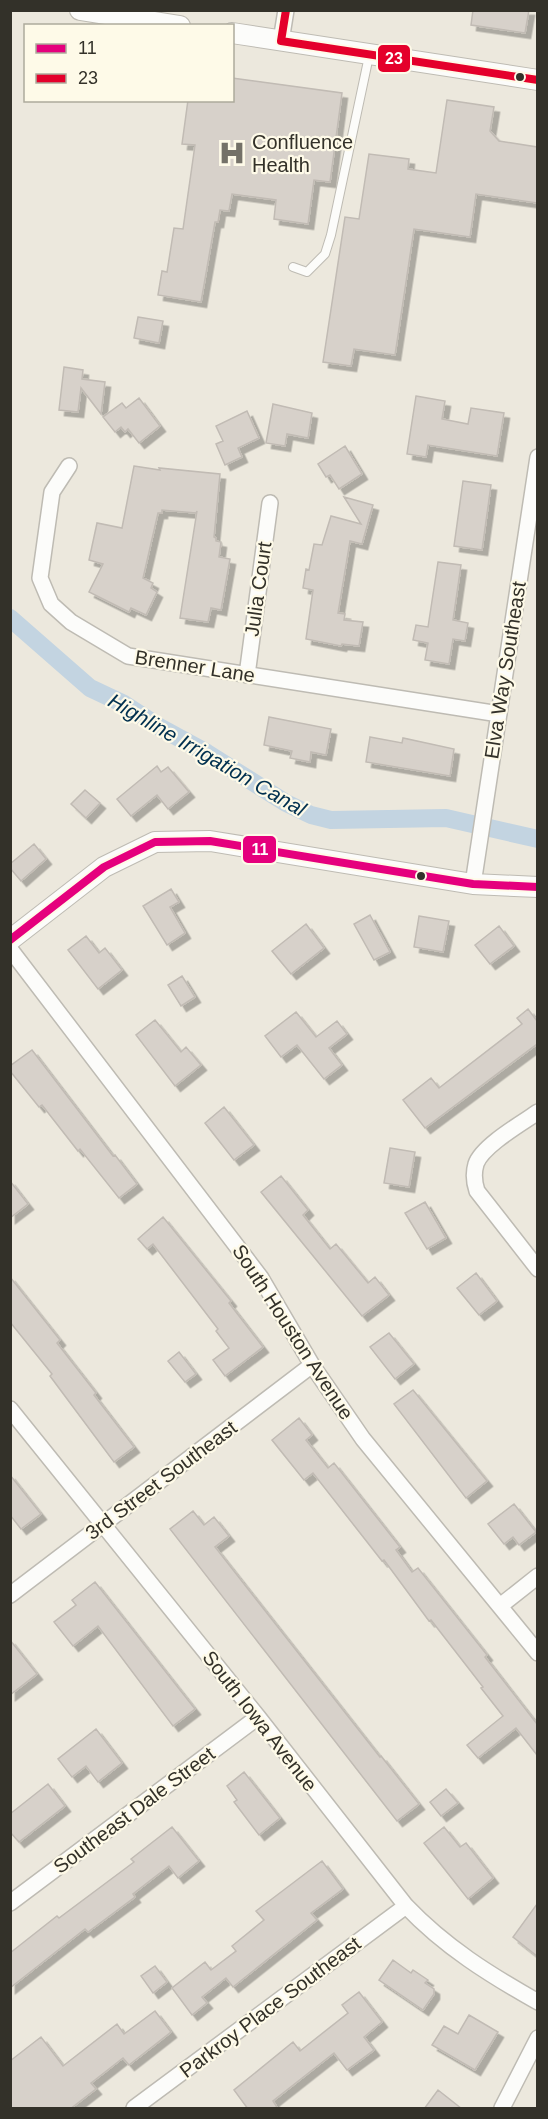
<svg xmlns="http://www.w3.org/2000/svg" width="548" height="2119" font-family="Arial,sans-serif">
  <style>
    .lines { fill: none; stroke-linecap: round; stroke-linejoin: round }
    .canal { stroke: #c3d4e1; stroke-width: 18 }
    .building { fill: #d7d1ca; stroke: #c1bbb4; stroke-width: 1.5; filter: url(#shadow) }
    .service-casing { stroke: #bebbb3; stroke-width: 10 }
    .minor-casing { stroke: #bebbb3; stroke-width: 18 }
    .tertiary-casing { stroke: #bebbb3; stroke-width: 22 }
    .service { stroke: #fcfcfa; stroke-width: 8 }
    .minor { stroke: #fcfcfa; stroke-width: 15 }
    .tertiary { stroke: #fcfcfa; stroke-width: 20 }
    .bus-1-casing { stroke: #fefae8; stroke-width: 12 }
    .bus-2-casing { stroke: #fefae8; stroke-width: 12 }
    .bus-1 { stroke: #e5007d; stroke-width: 8 }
    .bus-2 { stroke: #e4002b; stroke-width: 8 }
    .bus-dot { fill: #333129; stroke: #fefae8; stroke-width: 2 }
    .labels { text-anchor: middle; stroke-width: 4.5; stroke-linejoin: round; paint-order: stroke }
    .poi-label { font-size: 20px; fill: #333129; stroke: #fefae8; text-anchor: start }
    .street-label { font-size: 20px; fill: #333129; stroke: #fefae8 }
    .water-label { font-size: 21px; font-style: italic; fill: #01304f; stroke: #fefae8 }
    .line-badge { stroke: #fefae8; stroke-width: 2 }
    .badge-label { font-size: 16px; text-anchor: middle; font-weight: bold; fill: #fff }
  </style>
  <defs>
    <filter id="shadow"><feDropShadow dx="5.5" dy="5.5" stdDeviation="0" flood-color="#0004"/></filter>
  </defs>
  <rect width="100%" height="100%" fill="#ece8dd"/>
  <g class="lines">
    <path class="canal" d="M10,618l80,70 34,16 37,24 46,25 79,50 25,12 20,5 115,-2 92,21"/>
  </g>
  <path class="building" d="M473,10h56l-4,23 -54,-8z
    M232,78l110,15 -12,89 -16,-2 -6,44 -34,-5 2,-19 -44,-6 -3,17 -9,-1 -2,12h-3l-14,80 -43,-7 4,-24 5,1 7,-44 9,1 12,-84 -13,-1 6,-44h44z
    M447,100l47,7 -4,24 9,10 38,6v56l-61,-9 -6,43 -56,-8 -19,126 -41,-6 -3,17 -28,-4 22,-145 14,2 10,-65 40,5 -1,10 28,4z
    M138,317l25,4 -4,22 -25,-5z
    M64,367l19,3 -1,9 23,3 -4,32 -20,-26 -3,24 -19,-2z
    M416,396l29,5 -3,18 26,5 3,-16 33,5 -7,43 -69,-11 -2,12 -19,-3z
    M139,398l21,28 -21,17 -11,-14 -3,3 -4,-5 -6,5 -12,-15 19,-14 4,5z
    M273,404l39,9 -4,25 -21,-4 -2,12 -19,-3z
    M247,411l12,27 -21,10 4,9 -17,8 -9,-21 7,-3 -7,-15z
    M345,446l17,28 -23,15 -9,-14 -4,2 -8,-13z
    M134,466l26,4 -1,-2 61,6 -6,63 2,1v3l5,1 -2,15 11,2 -9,51 -10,-2 -3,14 -28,-4 17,-107 -1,2 -34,-3v3h-4l-15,65 10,5 -2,5 6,4 -11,23 -15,-7 -2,4 -40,-20 14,-28 -14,-4 8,-37 25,5z
    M463,481l28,4 -9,65 -28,-4z
    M344,497l29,8 -11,39 -12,-3 -12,72 7,1 -1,6 19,2 -4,24 -17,-2 -1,2 -35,-7 7,-49 -10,-2 3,-19 3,1 5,-26 8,1 9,-29 30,8z
    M438,562l23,3 -8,55 15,3 -3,18 -12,-2 -4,25 -24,-4 3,-17 -15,-3 3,-15 12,2z
    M269,717l62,12 -5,26 -15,-3 -1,10 -20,-4 2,-7 -28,-6z
    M370,737l32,6 1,-5 51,11 -4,27 -84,-14z
    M157,766l4,6 7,-5 21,25 -21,17 -11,-14 -26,21 -14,-17z
    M85,790l15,13 -14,15 -15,-14z
    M34,844l12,15 -25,22 -11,-13v-4z
    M171,889l8,13 -9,5 15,26 -18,12 -24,-39z
    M370,915l20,37 -16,8 -20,-36z
    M419,916l30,5 -6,31 -29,-5z
    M306,924l18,24 -33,26 -19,-23z
    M499,926l15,20 -24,18 -15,-19z
    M86,936l13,17 6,-5 17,22 -24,19 -30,-39z
    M182,976l13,21 -14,9 -13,-21z
    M528,1009l9,12v23l-112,84 -22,-28 28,-22 8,10 83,-64 -5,-6z
    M296,1012l20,25 21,-16 10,13 -18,14 13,17 -18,14 -27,-34 -16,12 -16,-21z
    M155,1020l26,32 5,-5 15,18 -26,21 -39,-51z
    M32,1050l81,106 2,-1 22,29 -18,14 -39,-49 -2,2 -36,-46 -3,2 -29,-36v-5z
    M224,1107l30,38 -20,15 -29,-37z
    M390,1148l25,4 -6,35 -25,-4z
    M281,1176l27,34 -5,5 27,34 6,-5 32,39 7,-6 14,18 -27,21 -101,-124z
    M10,1181l18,23 -18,14z
    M425,1202l21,36 -19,11 -22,-36z
    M163,1217l68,84 -2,2 34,44 -38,29 -12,-16 16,-12 -13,-17 2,-2 -65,-85 -6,5 -9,-10z
    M476,1273l21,28 -18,14 -22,-27z
    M10,1277l50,63 -3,3 39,50 -2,2 40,52 -20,15 -64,-86 2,-2 -42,-52z
    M389,1333l25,31 -19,15 -25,-32z
    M179,1352l17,22 -11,8 -17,-21z
    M413,1390l74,91 -21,17 -72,-94z
    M299,1418l13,17 -6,5 22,28 6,-5 66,84 -4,3 16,22 6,-4 69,87 -2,2 52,67v31l-21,-27 -38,30 -11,-13 36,-29 -22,-28 2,-1 -52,-67 -2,1 -45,-61 -2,1 -69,-88 -9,7 -32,-40z
    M10,1475l31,39 -20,15 -11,-14z
    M514,1504l22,28 -17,13 -6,-8 -9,7 -16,-20z
    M193,1511l11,14 10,-8 15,19 -14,11 165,210 1,-1 38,48 -22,17 -227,-292z
    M95,1582l100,127 -22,17 -75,-100 -25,20 -19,-24 22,-17 -4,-5z
    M10,1640l27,34 -27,21z
    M96,1729l26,34 -24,19 -12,-16 -14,11 -14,-18z
    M244,1772l36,46 -21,17 -25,-33 3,-2 -10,-14z
    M48,1784l17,22 -46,36 -9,-10v-18z
    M446,1789l12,14 -17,13 -11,-14z
    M172,1827l27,34 -21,17 -9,-12 -36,28 2,3 -47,35 -3,-3 -75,59v-35l47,-37 2,2 75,-56 -3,-3z
    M444,1827l16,20 6,-4 27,35 -25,21 -44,-56z
    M322,1861l21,28 -32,24 6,7 -84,67 -7,-9 -24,19 5,6 -15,12 -20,-27 33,-26 6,8 25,-19 -4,-5 32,-26 -8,-9z
    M537,1904v52l-24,-19z
    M393,1960l18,13 2,-3 15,10 -3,3 9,6v5l-11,16 -44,-30z
    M155,1966l12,16 -14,11 -12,-17z
    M359,1992l23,30 -18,15 10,13 -27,20 -13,-17 -61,48 5,8h-30l-14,-19 59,-48 7,9 48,-38 -6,-8z
    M155,2011l16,21 -42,33 -6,-7 -32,25 5,6 -26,20h-60v-48l31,-24 22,29 54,-42 7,10z
    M469,2015l29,17 -23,38 -43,-25 12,-19 14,8z
    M438,2090l24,19h-38z"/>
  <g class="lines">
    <g class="service-casing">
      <path id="service" d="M293,267l14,5 18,-18 6,-19 38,-179"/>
    </g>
    <g class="minor-casing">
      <path id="minor" d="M281,41l5,-31
        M69,466l-17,26 -12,86 11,26 20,18 57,34 371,58
        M247,675l23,-172
        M473,884l65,-427
        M10,949l251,329 51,87 51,74 175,214
        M538,1112c-16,11 -56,34 -62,52 -3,10 -2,18 1,27l61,78
        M10,1409l248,308 148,189c39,41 84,69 132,96
        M10,1595l302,-230
        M500,1606l38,-30
        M10,1903l248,-186
        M134,2108l272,-202
        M502,2108l36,-70"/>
    </g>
    <g class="tertiary-casing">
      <path id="tertiary" d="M80,10l100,16
        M232,33l306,47
        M10,940l94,-73 51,-25 55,-1 263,43 65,3"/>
    </g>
    <use href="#service" class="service"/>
    <use href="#minor" class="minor"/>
    <use href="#tertiary" class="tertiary"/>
    <g class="bus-1-casing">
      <path id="bus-1" d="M10,940l94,-73 51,-25 55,-1 263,43 65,3"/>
    </g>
    <g class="bus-2-casing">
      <path id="bus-2" d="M286,10l-5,31 257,39"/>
    </g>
    <use href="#bus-1" class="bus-1"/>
    <use href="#bus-2" class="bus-2"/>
  </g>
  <defs>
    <g id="hospital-bare" transform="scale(2.07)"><path d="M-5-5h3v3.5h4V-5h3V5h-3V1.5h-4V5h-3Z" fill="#747168" stroke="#fefae8" stroke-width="2.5" paint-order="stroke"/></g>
  </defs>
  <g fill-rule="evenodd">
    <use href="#hospital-bare" x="232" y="153"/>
  </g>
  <g class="bus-dot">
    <circle cx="520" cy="77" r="5"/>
    <circle cx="421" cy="876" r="5"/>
  </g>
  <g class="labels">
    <g class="poi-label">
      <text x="252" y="149">Confluence<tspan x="252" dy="23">Health</tspan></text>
    </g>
    <g class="street-label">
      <text transform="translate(258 589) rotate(-82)" y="7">Julia Court</text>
      <text transform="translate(195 666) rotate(9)" y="7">Brenner Lane</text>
      <text transform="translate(505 670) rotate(-81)" y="7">Elva Way Southeast</text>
      <text transform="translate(293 1332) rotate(57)" y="7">South Houston Avenue</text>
      <text transform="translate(161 1480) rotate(-37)" y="7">3rd Street Southeast</text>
      <text transform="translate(260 1721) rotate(52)" y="7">South Iowa Avenue</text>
      <text transform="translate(134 1810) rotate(-37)" y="7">Southeast Dale Street</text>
      <text transform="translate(270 2007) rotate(-37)" y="7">Parkroy Place Southeast</text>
    </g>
    <g class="water-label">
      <text transform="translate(207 755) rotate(30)" y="7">Highline Irrigation Canal</text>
    </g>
  </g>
  <g class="line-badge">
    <rect x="377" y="44" width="34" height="29" rx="6" fill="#e4002b"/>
    <rect x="242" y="835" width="35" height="29" rx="6" fill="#e5007d"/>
  </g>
  <g class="badge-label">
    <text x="394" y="64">23</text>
    <text x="260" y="855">11</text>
  </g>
  <rect width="548" height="2119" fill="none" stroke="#333129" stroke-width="24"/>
  <rect x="24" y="24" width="210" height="78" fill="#fefae8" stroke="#adaa9c" stroke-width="1.5"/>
  <rect x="36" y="44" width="30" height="9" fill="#e5007d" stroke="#adaa9c" stroke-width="1.5"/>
  <text x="78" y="54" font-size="18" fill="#333129">11</text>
  <rect x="36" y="74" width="30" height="9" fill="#e4002b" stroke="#adaa9c" stroke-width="1.5"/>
  <text x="78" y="84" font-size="18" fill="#333129">23</text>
</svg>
